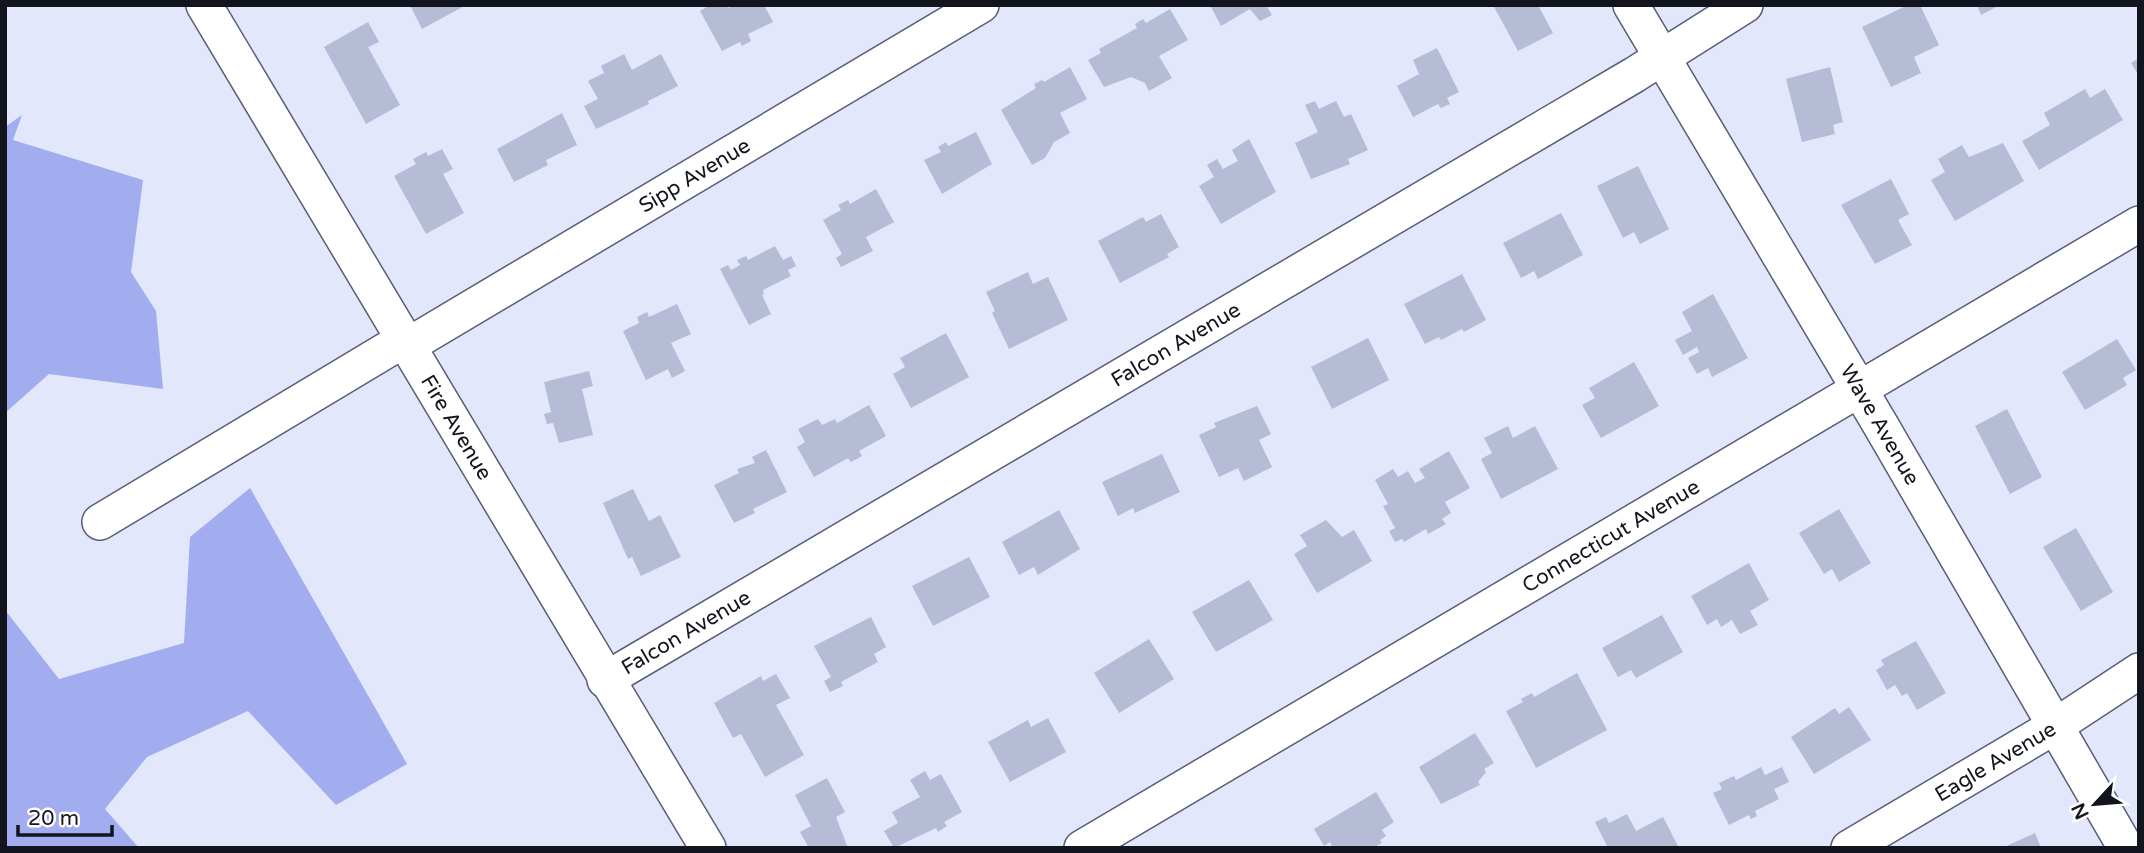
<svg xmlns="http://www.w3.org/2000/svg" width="2144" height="853" font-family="'Varela Round',sans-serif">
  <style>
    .forest { fill: #a1adef }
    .building { fill: #b6bcd5 }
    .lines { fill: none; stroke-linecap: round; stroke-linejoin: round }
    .minor-casing { stroke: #595e74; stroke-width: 38 }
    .minor { stroke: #fff; stroke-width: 35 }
    .labels { text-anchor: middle; stroke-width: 6; stroke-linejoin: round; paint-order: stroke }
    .street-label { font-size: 21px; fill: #13151e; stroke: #fff }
  </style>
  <rect width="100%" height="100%" fill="#e2e7fc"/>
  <path class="forest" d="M22,115l-9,25 130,40 -12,92 25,39 7,78 -114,-15 -44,39v-286z
    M250,488l157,276 -71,41 -88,-94 -101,46 -42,52 34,39h-134v-238l54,69 125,-36 6,-106z"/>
  <path class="building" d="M410,5h56l-44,24z
    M710,5h16l2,3 6,-3h30l9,17 -25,12 3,7 -9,5 -2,-4 -18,9 -22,-40z
    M1210,5h56l6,10 -12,6 -10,-12 -29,17z
    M1493,5h45l15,28 -35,18z
    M1908,5h12l19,40 -25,12 7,16 -30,14 -29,-60z
    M1977,5h23l-19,10z
    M1170,9l18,31 -29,16 13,22 -23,13 -4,-8 -14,-6 -27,10 -16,-27 13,-7 -2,-4 38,-21 -2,-4 8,-5 3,4z
    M368,22l11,20 -11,5 32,58 -34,19 -42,-77z
    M1437,48l22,44 -12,6 3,6 -9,4 -3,-4 -25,13 -16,-31 22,-12 -6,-14z
    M624,54l8,16 29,-16 17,32 -30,15 1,3 -53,25 -12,-23 14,-7 -10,-18 16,-8 -3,-7z
    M2139,58v18l-8,-13z
    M1070,67l17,32 -27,14 10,20 -16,9 -9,16 -13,7 -31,-55 35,-22 -2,-4 8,-4 2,2z
    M1830,67l13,55 -10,3 2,9 -33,8 -16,-63z
    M2085,89l5,9 15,-9 18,31 -84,50 -17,-29 28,-16 -6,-12z
    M1315,101l4,8 17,-8 8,16 7,-3 17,36 -20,9 2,5 -39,15 -16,-36 23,-11 -13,-27z
    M562,113l15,32 -31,15 2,5 -34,17 -17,-33z
    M976,132l16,32 -50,30 -18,-34 17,-8 -3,-5 8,-5 2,4z
    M1249,139l27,53 -55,32 -22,-38 15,-9 -7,-12 10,-6 6,10 15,-8 -6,-11z
    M2003,143l21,38 -69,40 -24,-41 14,-8 -7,-13 24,-14 7,12z
    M442,149l11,20 -10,5 21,39 -38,21 -32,-58 22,-12 -3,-5 13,-7 2,4z
    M1638,166l31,63 -29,15 -6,-12 -11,6 -26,-52z
    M1891,179l18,35 -11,6 14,25 -37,19 -34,-59z
    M876,189l18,33 -28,15 7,14 -32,16 -5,-9 6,-4 -19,-34 18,-10 -3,-5 10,-5 2,4z
    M1561,213l22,42 -45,24 -4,-8 -13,7 -18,-35z
    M1161,214l18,33 -12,7 2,3 -49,26 -22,-42 45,-24 3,5z
    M775,246l8,14 8,-4 5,10 -8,4 3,6 -28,14 1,4 -2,1 9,19 -22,11 -29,-56 8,-4 3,5 9,-5 -3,-5 9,-4 2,4z
    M1028,272l5,12 15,-7 20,43 -59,29 -17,-36 3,-2 -9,-19z
    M1462,274l24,46 -22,12 -2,-3 -21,11 -2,-3 -14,7 -21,-40z
    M1713,294l35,64 -36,19 -4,-9 -11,6 -9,-16 11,-6 -2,-5 -14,8 -8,-15 17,-9 -10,-19z
    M677,304l14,30 -20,9 14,28 -13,7 -4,-9 -22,11 -23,-49 16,-8 -2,-6 10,-5 2,5z
    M946,333l23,44 -58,31 -18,-34 12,-7 -5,-9z
    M1368,338l21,42 -57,29 -21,-42z
    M2117,339l19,31 -13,8 4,7 -42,25 -23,-38z
    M1634,362l25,44 -58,32 -19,-33 13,-7 -6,-10z
    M589,371l4,15 -11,3 11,46 -34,8 -6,-20 -6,1 -3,-10 7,-2 -7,-30z
    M869,405l17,31 -27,15 3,5 -11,6 -3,-4 -34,19 -17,-30 8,-5 -7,-13 20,-10 4,6 13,-6 2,4z
    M1257,406l14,28 -12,6 13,27 -28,14 -6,-13 -19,9 -20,-42 17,-8 -2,-4z
    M2007,409l35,68 -32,17 -35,-68z
    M1508,426l5,12 22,-12 23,43 -57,30 -20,-40 11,-6 -8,-15z
    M766,450l21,42 -34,17 2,4 -21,10 -20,-38 25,-12 -2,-4 18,-6 -3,-6z
    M1449,451l21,37 -25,14 6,11 -9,6 4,5 -18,10 -2,-5 -22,13 -2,-3 -7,3 -6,-11 6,-3 -12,-22 5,-2 -13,-24 18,-11 5,8 10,-6 7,12 10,-5 -6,-9z
    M1162,454l18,38 -45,21 -2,-5 -15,8 -16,-34z
    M633,489l16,32 11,-6 21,42 -40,19 -9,-19 -4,2 -25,-56z
    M1839,509l32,54 -32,19 -7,-13 -8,5 -25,-41z
    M1059,510l21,39 -42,26 -4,-8 -15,8 -17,-33z
    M1326,520l16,17 12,-7 18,31 -55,32 -23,-39 13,-8 -7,-11z
    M2076,528l37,64 -32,19 -38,-64z
    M969,557l21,40 -57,29 -21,-40z
    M1749,563l20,37 -19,11 8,14 -18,9 -8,-14 -11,7 -4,-8 -10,6 -16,-29z
    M1249,580l24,40 -57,32 -24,-40z
    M1662,615l21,37 -47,26 -5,-8 -13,7 -16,-29z
    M871,617l15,30 -12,7 4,8 -37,20 2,4 -13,6 -6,-11 7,-4 -17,-31z
    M1149,639l25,40 -55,34 -25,-40z
    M1916,641l30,52 -29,17 -10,-17 -5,3 -7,-11 -8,5 -11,-20 8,-5 -3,-5z
    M1577,673l30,57 -71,38 -30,-57 17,-9 -2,-3 11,-6 2,4z
    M776,674l14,24 -14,7 28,50 -39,22 -24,-43 -8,4 -19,-35 47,-27 2,5z
    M1849,707l22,33 -57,34 -23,-37 44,-29 4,6z
    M1048,718l18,34 -56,30 -22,-40 40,-22 3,7z
    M1475,733l19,30 -10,6 2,3 -8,10 2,3 -39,19 -22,-37z
    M1761,767l4,8 17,-8 7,15 -15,7 5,10 -24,12 2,5 -6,3 -2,-4 -20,10 -16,-32 9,-4 -3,-6 15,-7 2,4z
    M925,771l5,9 11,-6 21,38 -18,10 3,4 -9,6 -2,-4 -42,20 -10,-17 14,-8 -6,-11 28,-15 -10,-17z
    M827,778l18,34 -9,5 12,31h-39l-9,-16 11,-6 -16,-31z
    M1376,792l18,30 -12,8 4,6 -6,4 2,3 -9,5h-40l-3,-6 -6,4 -10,-17z
    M1627,814l9,17 27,-14 16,31h-71l-13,-26 11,-5 3,6z
    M2035,833l6,15h-39z"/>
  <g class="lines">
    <g class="minor-casing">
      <g id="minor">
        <path id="s1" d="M204,5l504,843"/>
        <path id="s2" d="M1631,5l249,419 246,424"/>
        <path id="s3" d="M409,345l572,-340"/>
        <path d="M100,522l305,-183"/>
        <path id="s4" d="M605,680l1029,-605 111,-70"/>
        <path id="s5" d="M1082,848l1057,-624"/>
        <path id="s6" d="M1849,848l208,-123 82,-54"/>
      </g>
    </g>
    <use href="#minor" class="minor"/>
  </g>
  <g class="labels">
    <g class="street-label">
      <text dy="7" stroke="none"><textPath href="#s3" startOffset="332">Sipp Avenue</textPath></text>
      <text dy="7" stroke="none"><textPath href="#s4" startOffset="662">Falcon Avenue</textPath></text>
      <text dy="7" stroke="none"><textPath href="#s2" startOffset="488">Wave Avenue</textPath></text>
      <text dy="7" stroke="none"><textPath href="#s1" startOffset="492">Fire Avenue</textPath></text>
      <text dy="7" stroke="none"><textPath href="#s5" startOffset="614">Connecticut Avenue</textPath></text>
      <text dy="7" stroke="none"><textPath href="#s4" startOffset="94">Falcon Avenue</textPath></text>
      <text dy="7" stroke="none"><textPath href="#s6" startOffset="170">Eagle Avenue</textPath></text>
    </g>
  </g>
  <rect width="2144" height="853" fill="none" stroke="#13151e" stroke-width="14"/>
  <g transform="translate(2095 804) rotate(244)" stroke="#ffffff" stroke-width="5" paint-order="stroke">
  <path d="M0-5L12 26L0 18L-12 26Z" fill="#13151e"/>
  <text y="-10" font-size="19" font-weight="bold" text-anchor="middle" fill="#13151e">N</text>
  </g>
  <path d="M18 825v10h94v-10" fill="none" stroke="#13151e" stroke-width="3.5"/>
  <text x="28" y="825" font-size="21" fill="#13151e" stroke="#ffffff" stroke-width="5" paint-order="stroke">20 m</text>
</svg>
